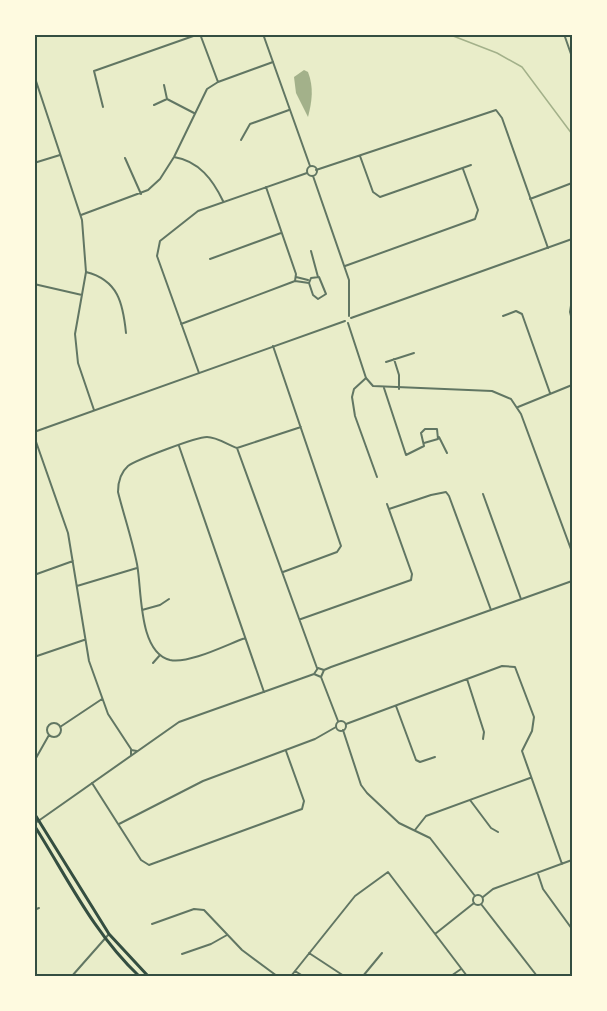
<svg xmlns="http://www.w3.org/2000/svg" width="607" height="1011" font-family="'Public Sans',sans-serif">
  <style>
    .water { fill: #a3b18a }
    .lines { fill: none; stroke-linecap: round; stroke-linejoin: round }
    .stream { stroke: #a3b18a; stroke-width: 1.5 }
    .minor { stroke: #617663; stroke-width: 2 }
    .tertiary { stroke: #617663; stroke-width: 2 }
    .primary { stroke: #344e41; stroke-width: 3 }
    .neatline { fill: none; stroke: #344e41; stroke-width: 2 }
  </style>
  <rect width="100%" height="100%" fill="#e9edc9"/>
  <path class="water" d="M304,70l4,2c6,16 4,29 0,45l-12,-24 -2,-16z"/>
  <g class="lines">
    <path class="stream" d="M448,34l49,19 25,14 50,67"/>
    <path class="minor" d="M200,34l18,48
      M564,34l8,23
      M34,75l48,145 4,52 -11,62 3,29 16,47
      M164,85l3,14
      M154,105l13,-6 27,14
      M103,107l-9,-36 105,-37
      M241,140l9,-16 39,-14
      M360,156l13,36 7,5 91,-32
      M174,157c25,4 39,23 49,44
      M125,158l16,36
      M34,163l26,-8
      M316,170l180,-60 6,8 46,130
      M530,199l42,-16
      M81,215l67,-25 12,-11 14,-22 33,-68 11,-7 55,-20
      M311,251l7,26
      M210,259l71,-26
      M345,266l130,-47 3,-9 -15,-41
      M86,272c32,8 37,31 40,61
      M296,277l12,3
      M319,277l7,17 -8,5 -5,-4 -4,-12 2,-5z
      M295,281l14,2
      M34,284l48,11
      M572,299l-2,13 2,8
      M503,316l13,-5 6,3 28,79
      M181,324l114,-43 1,-7 -30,-87
      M273,346l68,200 -4,6 -54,20
      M394,359l5,16v14
      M386,362l28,-9
      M199,373l-42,-117 3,-15 38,-30 109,-38
      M366,378l-12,11 -2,8 3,19 22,61
      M384,388l22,67 18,-9 -3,-13 4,-4h12l1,10 -14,4
      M518,407l54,-22
      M34,436l34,97 21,128 19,53 23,35
      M439,437l8,16
      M179,446l85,246
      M237,448l80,220
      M483,494l38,105
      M389,509l42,-14 15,-3 3,4 42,114
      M34,575l39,-14
      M77,586l60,-18
      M142,610l18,-5 9,-6
      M301,619l110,-39 1,-6 -25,-70
      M245,638c-19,7 -56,26 -75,22 -32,-8 -28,-71 -33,-96 -5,-25 -13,-48 -19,-72 0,-10 2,-19 10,-26 8,-6 68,-29 79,-29 10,0 21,8 30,11l64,-21
      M34,657l50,-17
      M153,663l7,-8
      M467,679l17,53 -1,7
      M396,706l20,54 4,2 15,-5
      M47 730a7 7 0 1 1 14 0a7 7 0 1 1-14 0Z
      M346,724l156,-58 13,1 19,50 -2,14 -10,20 40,113
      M60,727l42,-28
      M36,758l13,-23
      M92,783l49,77 8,5 153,-56 2,-8 -18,-50
      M470,800l21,28 7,4
      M119,824l84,-43 112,-42 21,-12
      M415,830l11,-14 104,-38
      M34,863h1
      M538,874l5,15 29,40
      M483,897l10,-8 79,-29
      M34,910l5,-2
      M152,924l42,-15 10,1 38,40 35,26
      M435,934l39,-31
      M309,953l35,23
      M182,954l29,-10 16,-9
      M295,971l8,5
      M291,976l64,-80 33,-24 79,104
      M363,976l19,-23
      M451,976l10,-7"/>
    <path class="tertiary" d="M263,34l47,132
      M307 171a5 5 0 1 1 10 0a5 5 0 1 1-10 0Z
      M313,176l36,104v36
      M351,318l221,-79
      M348,323l18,55 7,8 119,5 19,8 10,15 51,138
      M34,432l311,-111
      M314,674l7,3 3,-7
      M321,677l17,44
      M336 726a5 5 0 1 1 10 0a5 5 0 1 1-10 0Z
      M343,730l18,55 6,8 32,30 31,15 45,58
      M131,755v-5l6,1
      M34,824l145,-102 135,-48 4,-6 6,2 7,-3 241,-86
      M473 900a5 5 0 1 1 10 0a5 5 0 1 1-10 0Z
      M481,904l56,72
      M72,976l37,-42"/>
    <path class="primary" d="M34,813l75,121 39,42
      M34,825c33,52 60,109 105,151"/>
  </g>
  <rect width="607" height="1011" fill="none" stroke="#fefae0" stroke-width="72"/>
  <rect x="36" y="36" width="535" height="939" class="neatline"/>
</svg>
